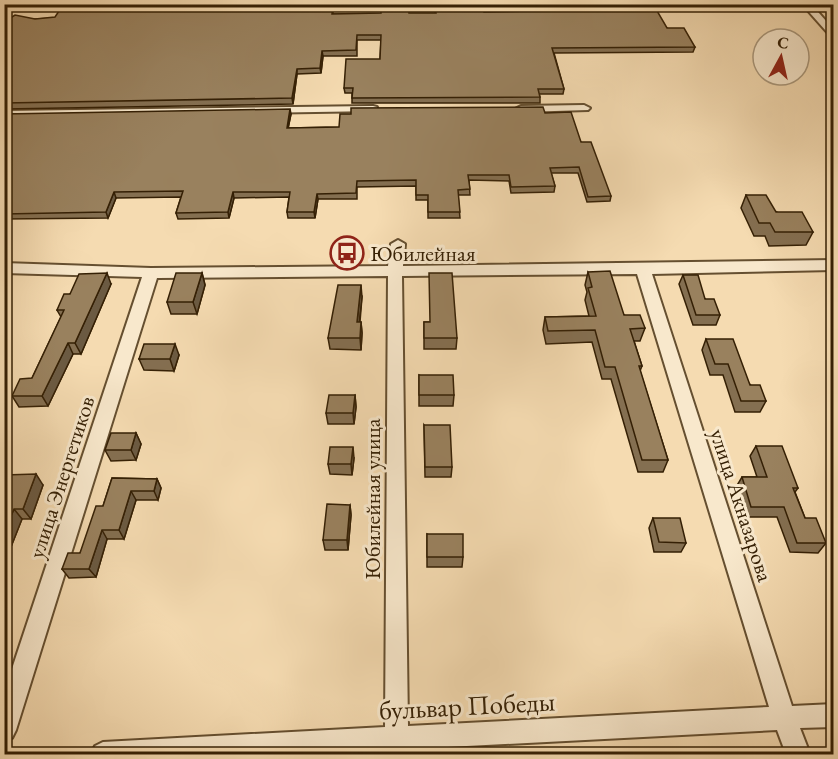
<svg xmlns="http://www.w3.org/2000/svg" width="838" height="759" font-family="'EB Garamond',serif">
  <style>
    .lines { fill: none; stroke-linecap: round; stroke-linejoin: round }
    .minor-casing { stroke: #654f30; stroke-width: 4 }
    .minor { fill: #f8e8cc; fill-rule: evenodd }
    .wall { fill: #846f51; stroke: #352005; stroke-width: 1.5 }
    .shaded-wall { fill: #6b5a42; stroke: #352005; stroke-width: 1.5 }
    .building { fill: #99815e; stroke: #352005; stroke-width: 1.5 }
    .labels { text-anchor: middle; stroke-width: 6; stroke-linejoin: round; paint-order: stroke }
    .poi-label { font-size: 22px; fill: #352005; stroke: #f8e8cc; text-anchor: start }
    .street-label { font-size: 22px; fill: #352005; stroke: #f8e8cc }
    .near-street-label { font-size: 27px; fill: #352005; stroke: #f8e8cc }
  </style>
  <rect width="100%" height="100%" fill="#f5dbb1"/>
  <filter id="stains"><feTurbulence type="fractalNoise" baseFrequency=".00333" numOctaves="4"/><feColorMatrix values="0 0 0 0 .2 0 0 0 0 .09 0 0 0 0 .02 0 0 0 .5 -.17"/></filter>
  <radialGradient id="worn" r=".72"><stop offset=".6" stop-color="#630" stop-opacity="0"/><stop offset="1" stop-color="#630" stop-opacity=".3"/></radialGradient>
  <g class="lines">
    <g class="minor-casing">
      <path id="minor" d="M802,4h9l23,26v10z
        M584,105l6,3 -2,2 -67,2 -6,-3 6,-3z
        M373,106l4,1v4l-373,6v-6z
        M398,240l7,4 -2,22 431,-6v10l-182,4 140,432 42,-2v23l-34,1 10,26h-24l-9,-24 -368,19v5h-24v-3l-71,3h-223l4,-8 8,-4 282,-15 3,-451 -231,2 -141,452 -4,8 -8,3v-48l138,-416 -138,-4v-10l147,5 237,-2 3,-22zM637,274l132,433 -361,19 -6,-450z"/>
    </g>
    <use href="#minor" class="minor"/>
  </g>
  <path class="wall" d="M333,4v10l102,-1v-9l49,8 91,-2 -2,-6h19l2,6 73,18 28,19 -2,5 -139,1 10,36 -1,5h-24l1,3v6h-188v-10h-7l-1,-5 36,-29 1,-19h-24v16h-34l-2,17 -24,1 -4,30 -289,5v-87l31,-3z
    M545,113l36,29 30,54 -1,5 -23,1 -9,-29h-27l4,13 -1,6 -43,1 -2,-12 -40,-1 1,15h-12l2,23h-32v-18h-12v-14l-59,1v12h-39l-3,19h-27l-1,-6 2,-15 -55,1 -5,20 -51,1 -2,-6 5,-16 -65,1 -8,20 -104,1v-105h287l-3,14 51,-1z
    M746,195l67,37 -7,13 -37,1 -4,-10h-11l-13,-28z
    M588,272l36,43 21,13 -5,13h-6l8,25 -2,5 28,89 -5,12h-25l-27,-93h-9l-10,-37 -46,2 -3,-14 2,-13 44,-1 -4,-16 2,-8 -2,-7z
    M202,273l3,12 -8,29h-26l-4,-12z
    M683,275l37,40 -4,10h-23l-14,-41z
    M111,284l-30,70h-8l-25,52 -29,1 -7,-11 20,-18 29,-61 -4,-7 13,-16z
    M362,297l-2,25h1l1,11 -1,17 -31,-1 -2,-11z
    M424,322h5l28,16 -1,11h-32z
    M706,339l60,62 -6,11h-25l-12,-37h-13l-8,-25z
    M179,355l-5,16 -30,-1 -5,-11z
    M419,375l35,20 -1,11h-34z
    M355,395l1,12 -2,17h-26l-2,-11z
    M424,425l28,42 -1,10h-26z
    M136,433l5,11 -5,16 -25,1 -6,-11z
    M756,446l42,42 -3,4 10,26 21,25 -8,10 -28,-1 -13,-35h-32l-9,-30 6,-10h15l-7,-21z
    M354,458l-2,17 -22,-1 -2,-10z
    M4,475l39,10 -12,34h-9l-17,43z
    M112,478l45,1 4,9 -3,12h-22l-12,39h-17l-11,38 -27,1 -7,-9 18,-16 23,-47z
    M350,505l1,10 -3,35h-23l-2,-10z
    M653,518l33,25 -5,9h-27l-5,-24z
    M427,534l36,23 -1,10h-35z"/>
  <path class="shaded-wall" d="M322,51l1,5 -2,17 -1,-5z
    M297,69v5l-4,30 -1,-6z
    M290,109l1,5 -4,20v-6z
    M114,192l2,6 -8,20 -2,-6z
    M233,192l1,6 -5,20 -1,-6z
    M317,194l1,5 -3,19 -1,-6z
    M107,273l4,11 -30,70 -6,-11z
    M202,273l3,12 -8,29 -4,-12z
    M361,285l1,12 -4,36 -1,-11z
    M361,322l1,11 -1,17 -1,-12z
    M68,343l5,11 -25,52 -6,-10z
    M175,344l4,11 -5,16 -4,-12z
    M355,395l1,12 -2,17 -1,-11z
    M136,433l5,11 -5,16 -5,-10z
    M353,447l1,11 -2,17 -1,-11z
    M36,474l7,11 -12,34 -8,-10z
    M157,479l4,9 -3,12 -4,-9z
    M131,491l5,9 -12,39 -5,-9z
    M350,505l1,10 -3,35 -1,-10z
    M14,509l8,10 -17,43 -1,-30z
    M102,530l5,9 -11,38 -7,-8z"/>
  <path class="building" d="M302,4h31l-1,10 49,-1v-9h27l1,9h27l-1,-9h48l1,8 94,-2 -2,-6h16l2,6 62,-1 11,19h17l11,19 -143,1 12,41h-26l2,8 -188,1 1,-10h-9l2,-29h34l1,-24h-24l-1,15 -34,1 -2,17 -23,1 -5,29 -288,5v-81l11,-7 20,4 20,-2 6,-9z
    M543,107l2,6 26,-1 10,30h10l20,54 -23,1 -9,-30 -29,1 5,18 -44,1 -2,-12h-41l2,14 -12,1 2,22h-32v-17h-12v-15l-59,1 -1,12 -39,1 -3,18h-27l3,-20h-57l-5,20 -52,1 7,-22 -69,1 -8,20 -102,2v-100l286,-5 -3,19 52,-1 1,-13h11v-6z
    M746,195h20l10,17h26l11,20h-38l-5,-9h-11z
    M610,271l14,44h16l5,13 -15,1 12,37h-3l29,94h-26l-27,-93h-10l-10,-37 -47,1 -3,-14 51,-1 -8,-28 4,-1 -4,-15z
    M107,273l-32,70h-7l-26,53h-30l8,-17 12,-1 32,-68h-7l7,-16h6l9,-20z
    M176,273h26l-9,29h-26z
    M429,273h23l5,65h-33v-16h6z
    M683,275h15l7,24h9l6,16h-24z
    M338,285h23l-4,37h4l-1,16h-32z
    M706,339h27l17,46h10l6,16h-25l-13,-37h-13z
    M144,344h31l-5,15h-31z
    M419,375h34l1,20h-35z
    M329,395h26l-2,18h-27z
    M424,425h26l2,42h-27z
    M111,433h25l-5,17h-26z
    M756,446h26l16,42h-5l12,30h11l10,25h-29l-13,-36h-33l-9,-30h25z
    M330,447h23l-2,17h-23z
    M36,474l-13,35h-9l-10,23v-57z
    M112,478l45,1 -3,12h-23l-12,39h-17l-13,39h-27l6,-16h12l16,-47h7z
    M327,504l23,1 -3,35h-24z
    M653,518h27l6,25 -27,-1z
    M427,534h36v23h-36z"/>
  <defs>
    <g id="bus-ring" transform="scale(1.725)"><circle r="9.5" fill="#f8e8cc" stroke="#8f2418" stroke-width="1.5"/><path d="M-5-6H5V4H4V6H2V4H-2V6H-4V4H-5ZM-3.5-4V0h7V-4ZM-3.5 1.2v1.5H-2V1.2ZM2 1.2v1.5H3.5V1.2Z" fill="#8f2418"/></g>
  </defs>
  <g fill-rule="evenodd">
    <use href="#bus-ring" x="347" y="253"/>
  </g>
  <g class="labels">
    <g class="poi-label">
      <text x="370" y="261">Юбилейная</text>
    </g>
    <g class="street-label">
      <text transform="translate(61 477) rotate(-72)" y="8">улица Энергетиков</text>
      <text transform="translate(372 499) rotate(-90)" y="8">Юбилейная улица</text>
      <text transform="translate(742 505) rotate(72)" y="8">улица Акназарова</text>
    </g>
    <g class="near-street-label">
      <text transform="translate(467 706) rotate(-3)" y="9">бульвар Победы</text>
    </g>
  </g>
  <rect width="838" height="759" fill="none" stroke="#f5dbb1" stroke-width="24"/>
  <rect x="6" y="6" width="826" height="747" fill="none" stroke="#352005" stroke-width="3"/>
  <rect x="12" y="12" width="814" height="735" fill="none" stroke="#352005" stroke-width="1.5"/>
  <g transform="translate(781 57) rotate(8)"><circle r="28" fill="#f8e8cc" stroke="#aa987c" stroke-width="1.5"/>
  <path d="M0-4.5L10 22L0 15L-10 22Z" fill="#8f2418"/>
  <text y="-9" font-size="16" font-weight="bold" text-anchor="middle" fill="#352005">С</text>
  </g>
  <rect width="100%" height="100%" filter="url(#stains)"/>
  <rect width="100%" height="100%" fill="url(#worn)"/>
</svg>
